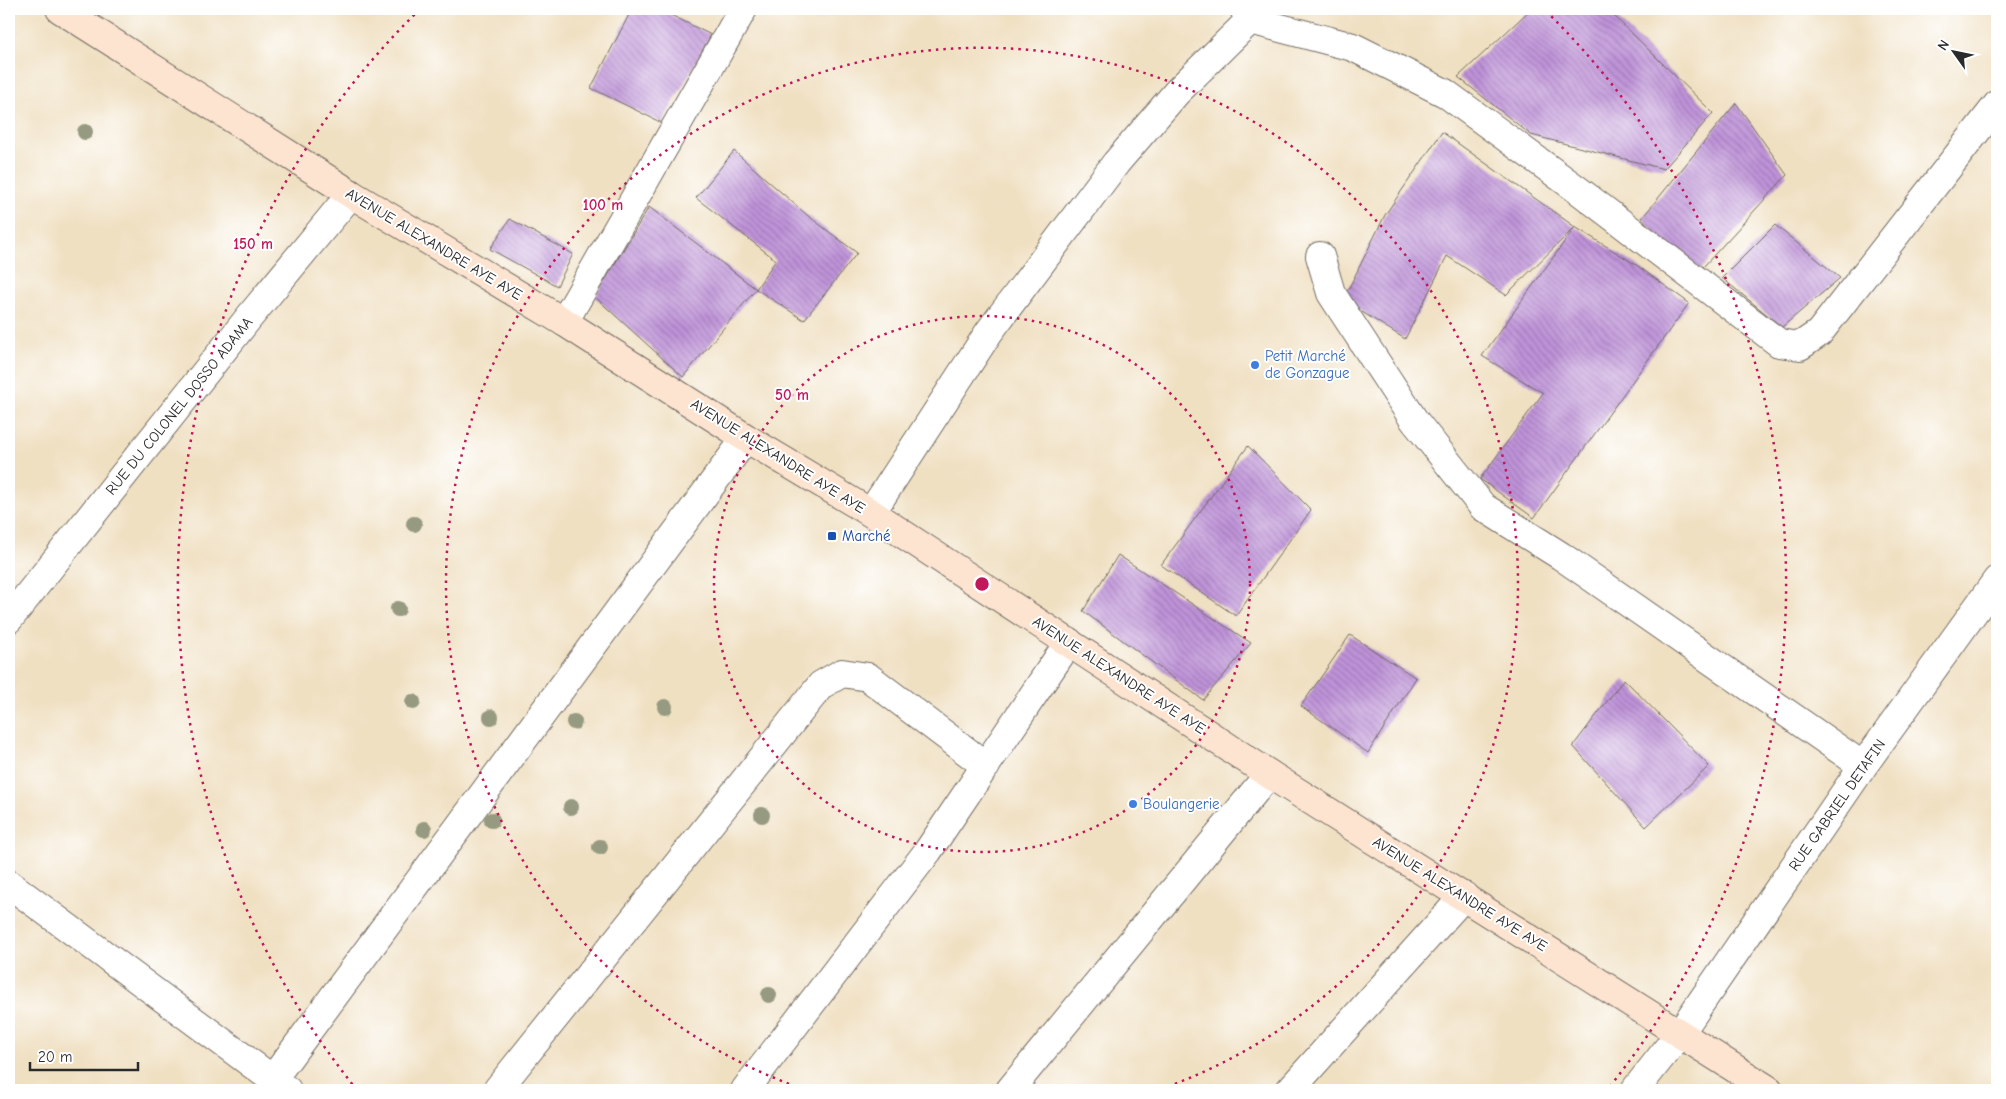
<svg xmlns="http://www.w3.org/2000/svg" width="2006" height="1099" font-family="'Comic Neue',sans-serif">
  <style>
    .building { fill: url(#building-back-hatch) }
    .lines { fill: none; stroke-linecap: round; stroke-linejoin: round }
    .street-casing { stroke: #706a60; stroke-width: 30 }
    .secondary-casing { stroke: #706a60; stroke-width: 30 }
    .street { stroke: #fff; stroke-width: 28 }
    .secondary { stroke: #fde4d0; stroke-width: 28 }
    .tree { fill: #969a80 }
    .ring { fill: none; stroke: #c2185b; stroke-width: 2.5; stroke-dasharray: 2.5 5 }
    .shop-dot { fill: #3f7fe0; stroke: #fff; stroke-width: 2 }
    .transit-dot { fill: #1a4fb4; stroke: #fff; stroke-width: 2 }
    .labels { text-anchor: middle; stroke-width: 4; stroke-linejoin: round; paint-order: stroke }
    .street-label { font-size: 15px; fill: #2b2b2b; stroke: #fff }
    .shop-label { font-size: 15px; fill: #366cbe; stroke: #fff; text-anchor: start }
    .transit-label { font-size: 15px; fill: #164399; stroke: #fff; text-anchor: start }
    .centre { fill: #c2185b; stroke: #fff; stroke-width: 2.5 }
    .ring-label { font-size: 15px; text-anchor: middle; font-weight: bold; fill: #c2185b; stroke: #fff; stroke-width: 4; stroke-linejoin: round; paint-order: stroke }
  </style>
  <defs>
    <pattern id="building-back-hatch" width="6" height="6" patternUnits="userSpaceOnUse" patternTransform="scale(1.25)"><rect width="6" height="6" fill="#bf93d9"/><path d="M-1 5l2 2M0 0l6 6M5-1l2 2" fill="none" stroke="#9b78b0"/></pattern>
  </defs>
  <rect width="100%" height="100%" fill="#fff"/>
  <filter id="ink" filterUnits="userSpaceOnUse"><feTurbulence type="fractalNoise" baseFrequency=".02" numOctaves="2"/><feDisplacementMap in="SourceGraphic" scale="10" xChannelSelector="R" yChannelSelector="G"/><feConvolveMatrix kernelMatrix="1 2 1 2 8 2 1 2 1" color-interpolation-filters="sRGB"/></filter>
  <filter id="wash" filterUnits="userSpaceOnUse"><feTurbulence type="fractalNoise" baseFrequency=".0096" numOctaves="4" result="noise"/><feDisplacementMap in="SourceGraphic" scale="20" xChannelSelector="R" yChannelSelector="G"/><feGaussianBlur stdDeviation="1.12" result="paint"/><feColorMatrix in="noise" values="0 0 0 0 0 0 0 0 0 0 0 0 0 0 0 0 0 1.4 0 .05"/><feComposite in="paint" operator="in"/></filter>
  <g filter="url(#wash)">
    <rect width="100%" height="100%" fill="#f0e0c2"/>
    <g id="blocks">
      <path class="building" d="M632,9h27l52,26 -49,88 -71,-35z
        M1531,9h76l106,104 -49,56 -133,-34 -73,-58z
        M1736,103l51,72 -94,103 -51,-60z
        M1442,132l133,95 60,37 54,39 -155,215 -54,-39 63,-86 -61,-37 93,-129 -69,68 -59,-39 -42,83 -62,-39 42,-85z
        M734,151l73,64 50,38 -53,67 -48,-31 20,-29 -80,-62z
        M649,207l107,82 -73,88 -88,-80z
        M510,219l63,35 -16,32 -67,-37z
        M1775,225l65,53 -58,49 -60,-49z
        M1248,446l63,64 -75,106 -75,-51z
        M1118,555l133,88 -48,57 -120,-89z
        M1350,635l66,43 -48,75 -67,-47z
        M1624,679l85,87 -63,61 -73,-81z"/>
    </g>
  </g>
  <g filter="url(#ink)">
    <use href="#blocks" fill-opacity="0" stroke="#706a60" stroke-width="1"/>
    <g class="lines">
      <g class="street-casing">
        <path id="street" d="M1250,20l103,27 92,46 133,97 201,153 21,3 19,-13 178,-228
          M1320,256l11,37 13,20 70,107 69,87 78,49 302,210
          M564,322l179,-313
          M871,513l118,-181 127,-169 61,-71 73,-72 -6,-11
          M9,619l242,-304 100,-121
          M9,884l278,206
          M272,1080l474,-642
          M497,1090l324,-405 21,-12 26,4 118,89
          M745,1090l183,-239 141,-209
          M1010,1090l259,-316
          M1290,1090l174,-194
          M1635,1090l45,-57 183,-267 134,-186"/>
      </g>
      <g class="secondary-casing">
        <path id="secondary" d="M60,9l291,185 213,128 182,116 125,75 398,261 500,316"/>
      </g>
      <use href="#street" class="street"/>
      <use href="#secondary" class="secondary"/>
    </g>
    <g class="tree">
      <circle cx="85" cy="132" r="8"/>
      <circle cx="414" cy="524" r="8"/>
      <circle cx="398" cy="609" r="8"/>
      <circle cx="413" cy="702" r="8"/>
      <circle cx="665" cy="707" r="8"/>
      <circle cx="491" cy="717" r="8"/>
      <circle cx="574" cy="722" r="8"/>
      <circle cx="571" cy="807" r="8"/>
      <circle cx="762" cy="815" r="8"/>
      <circle cx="492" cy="820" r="8"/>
      <circle cx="424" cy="829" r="8"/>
      <circle cx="600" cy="847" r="8"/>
      <circle cx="769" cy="995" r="8"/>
    </g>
  </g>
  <g class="ring">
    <circle cx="982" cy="584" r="268"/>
    <path d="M803 1089A536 536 0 1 1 1161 1089"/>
    <path d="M357 1090A804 804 0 0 1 418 11M1546 11A804 804 0 0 1 1607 1090"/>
  </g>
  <g class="shop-dot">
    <circle cx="1255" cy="365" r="5"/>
    <circle cx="1133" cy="804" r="5"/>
  </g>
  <rect class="transit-dot" x="827" y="531" width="10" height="10" rx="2.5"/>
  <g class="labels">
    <g class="street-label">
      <text transform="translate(434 244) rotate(31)" y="5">AVENUE ALEXANDRE AYE AYE</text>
      <text transform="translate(179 406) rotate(-51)" y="5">RUE DU COLONEL DOSSO ADAMA</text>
      <text transform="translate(778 456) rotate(32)" y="5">AVENUE ALEXANDRE AYE AYE</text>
      <text transform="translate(1119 675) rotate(33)" y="5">AVENUE ALEXANDRE AYE AYE</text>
      <text transform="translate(1837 805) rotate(-55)" y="5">RUE GABRIEL DETAFIN</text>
      <text transform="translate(1460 894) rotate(32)" y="5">AVENUE ALEXANDRE AYE AYE</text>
    </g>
    <g class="shop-label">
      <text x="1265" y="361">Petit Marché<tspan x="1265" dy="17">de Gonzague</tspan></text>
      <text x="1143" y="809">Boulangerie</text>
    </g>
    <g class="transit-label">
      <text x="842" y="541">Marché</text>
    </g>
  </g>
  <circle cx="982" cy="584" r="8" class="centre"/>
  <g class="ring-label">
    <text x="603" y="210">100 m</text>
    <text x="253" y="249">150 m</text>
    <text x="792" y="400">50 m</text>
  </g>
  <rect width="2006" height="1099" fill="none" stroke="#fff" stroke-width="30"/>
  <g transform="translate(1954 52) rotate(303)" stroke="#ffffff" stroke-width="4" paint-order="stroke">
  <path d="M0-4L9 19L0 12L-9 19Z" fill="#2b2b2b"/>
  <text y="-8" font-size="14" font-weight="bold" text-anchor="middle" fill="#2b2b2b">N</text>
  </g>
  <path d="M30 1062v8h108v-8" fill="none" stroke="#2b2b2b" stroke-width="2.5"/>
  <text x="38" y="1062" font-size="15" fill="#2b2b2b" stroke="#ffffff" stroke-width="4" paint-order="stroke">20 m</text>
</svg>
